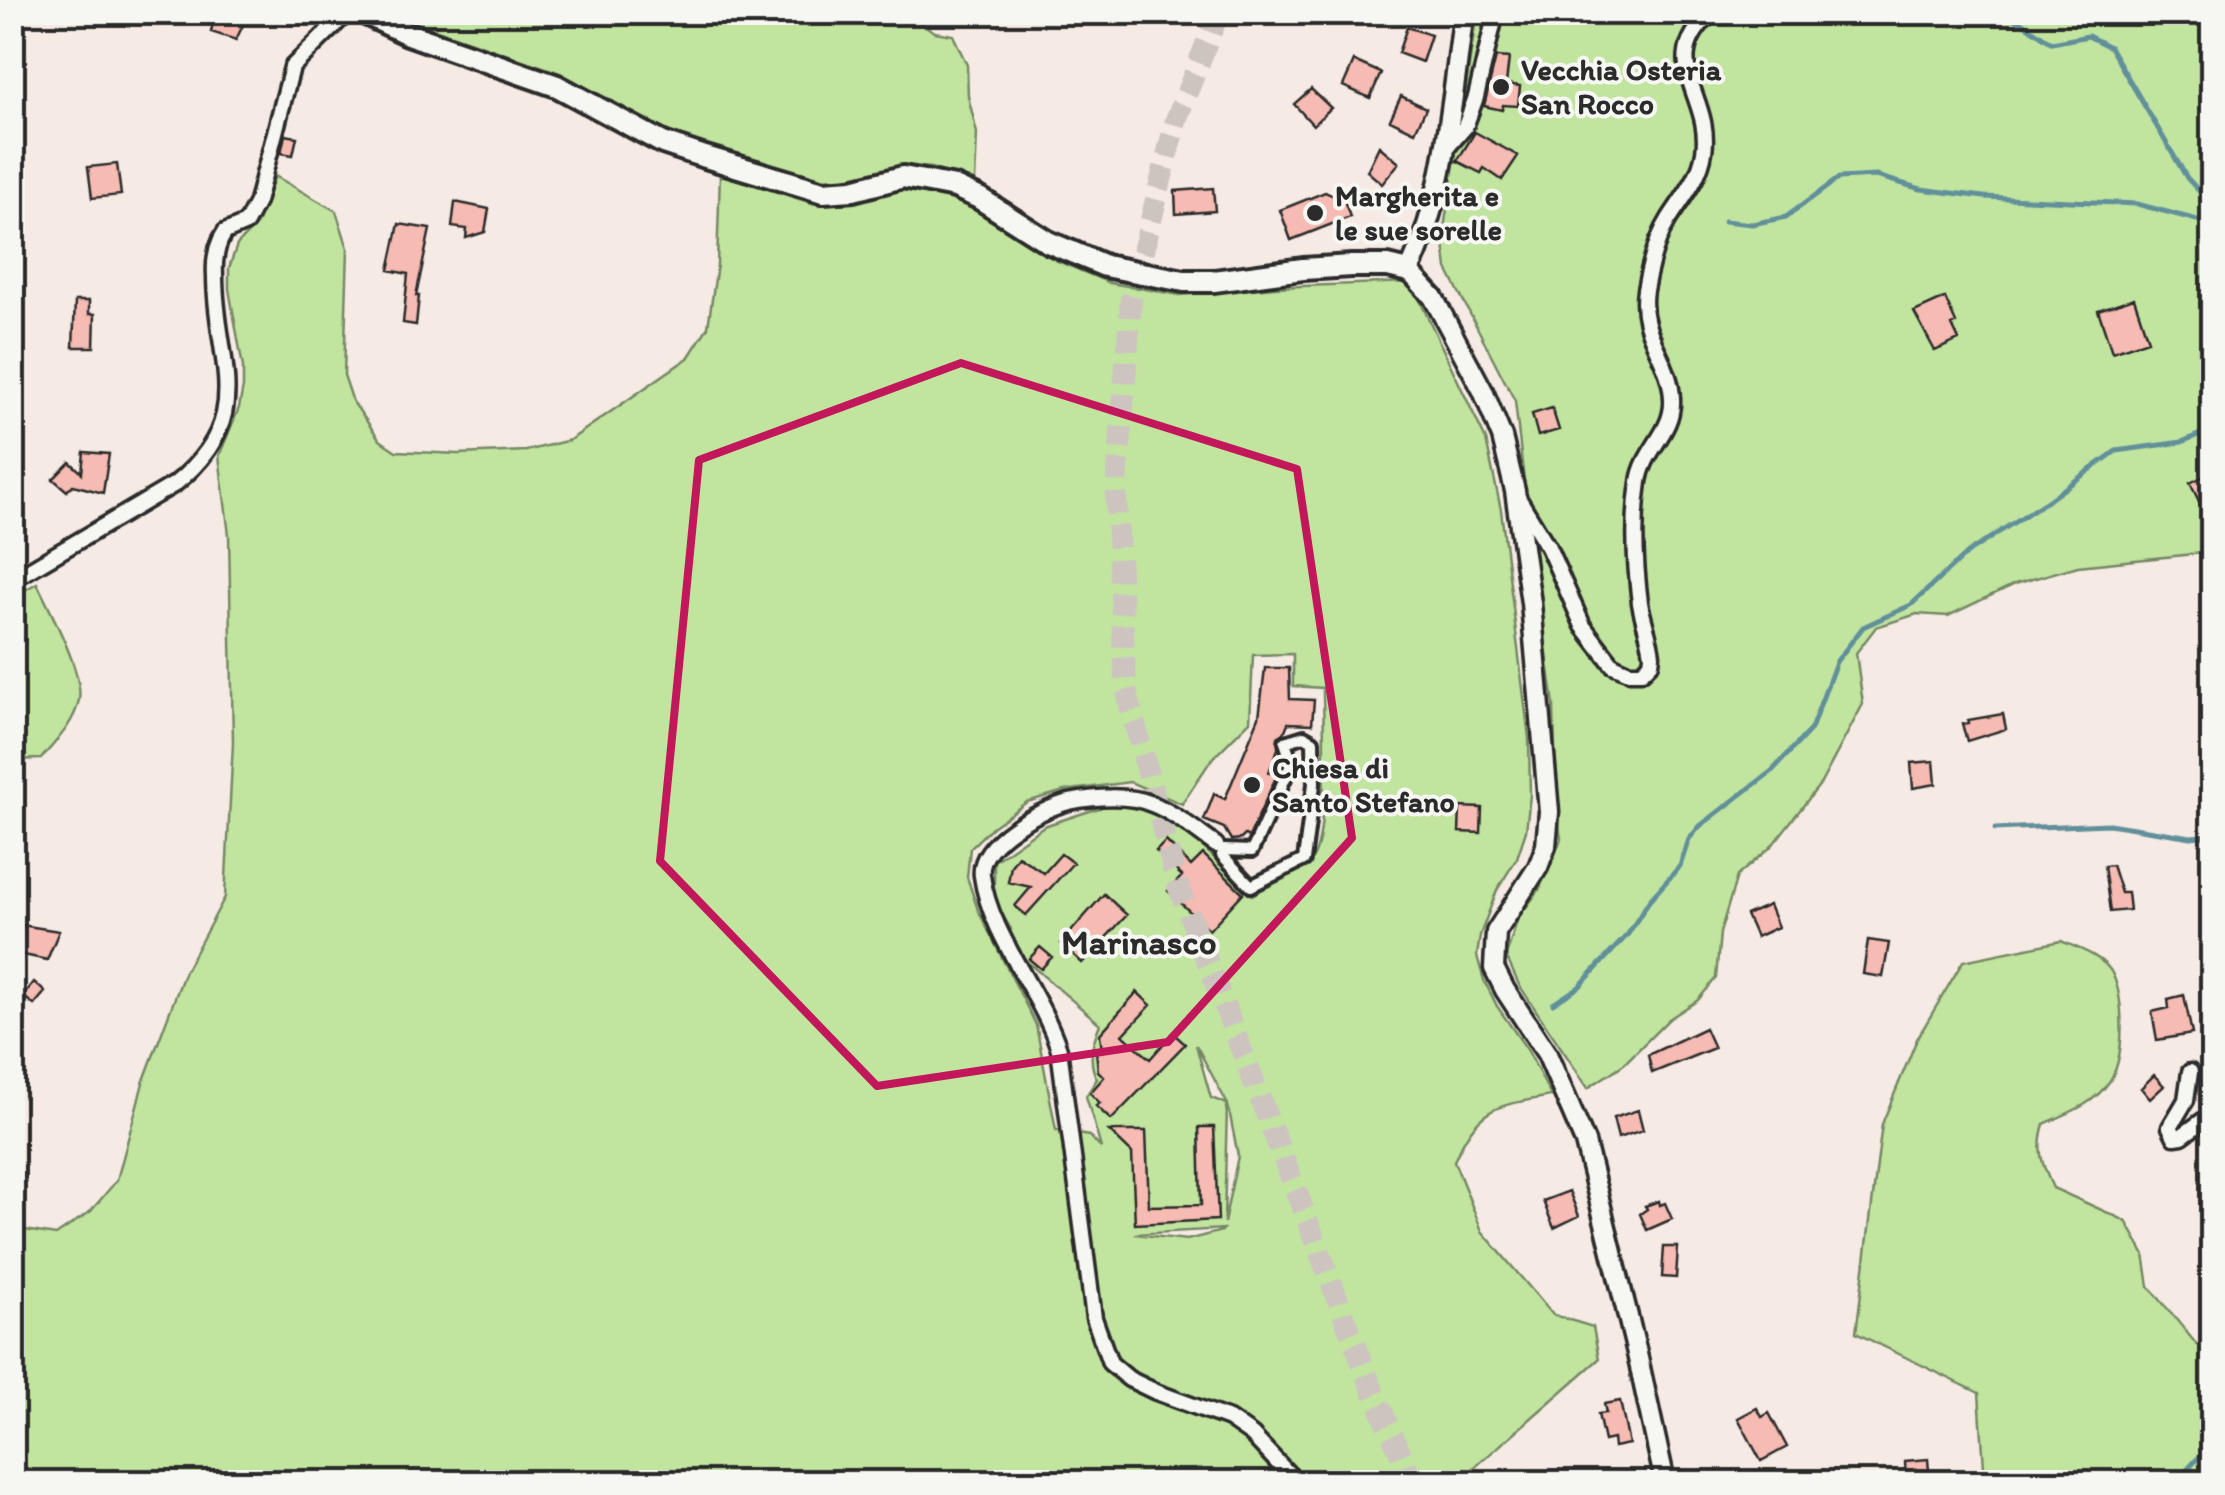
<svg xmlns="http://www.w3.org/2000/svg" width="2225" height="1495" font-family="Itim,sans-serif">
  <style>
    .green { fill: #c1e59f; stroke: #768865; stroke-width: 2.5; fill-rule: evenodd }
    .lines { fill: none; stroke-linecap: round; stroke-linejoin: round }
    .stream { stroke: #62909a; stroke-width: 5 }
    .building { fill: #f6bbb2; stroke: #2b2b2b; stroke-width: 2.5 }
    .trunk-tunnel { stroke: #cdc4c0; stroke-width: 22; stroke-dasharray: 22 11; stroke-linecap: butt }
    .pedestrian-casing { stroke: #2b2b2b; stroke-width: 18 }
    .minor-casing { stroke: #2b2b2b; stroke-width: 21 }
    .tertiary-casing { stroke: #2b2b2b; stroke-width: 25 }
    .secondary-casing { stroke: #2b2b2b; stroke-width: 28 }
    .pedestrian { stroke: #f6f6f2; stroke-width: 10 }
    .minor { stroke: #f6f6f2; stroke-width: 14 }
    .tertiary { stroke: #f6f6f2; stroke-width: 18 }
    .secondary { stroke: #f6f6f2; stroke-width: 20 }
    .marked { fill: none; stroke: #c2185b; stroke-width: 8; stroke-linejoin: round }
    .poi-dot { fill: #2b2b2b; stroke: #f6f6f2; stroke-width: 4 }
    .labels { text-anchor: middle; stroke-width: 8; stroke-linejoin: round; paint-order: stroke }
    .poi-label { font-size: 30px; font-weight: bold; fill: #2b2b2b; stroke: #f6f6f2; text-anchor: start }
    .quarter-label { font-size: 35px; font-weight: bold; fill: #2b2b2b; stroke: #f6f6f2 }
  </style>
  <rect width="100%" height="100%" fill="#f6eae5"/>
  <filter id="ink" filterUnits="userSpaceOnUse"><feTurbulence type="fractalNoise" baseFrequency=".01" numOctaves="2"/><feDisplacementMap in="SourceGraphic" scale="20" xChannelSelector="R" yChannelSelector="G"/><feConvolveMatrix kernelMatrix="1 2 1 2 8 2 1 2 1" color-interpolation-filters="sRGB"/></filter>
  <g filter="url(#ink)">
    <path class="green" d="M395,13h510l30,19 18,3 14,30 1,31 9,37 -2,49 -44,-14 -25,-3 -70,15h-18l-36,-11 -99,-31 -35,-16 -88,-49 -146,-51z
      M1477,13h735v58c-17,13 -16,30 0,43v438l-134,14 -63,18 -67,32 -31,-2 -41,13 -20,26 7,51 -42,79 -50,64 -34,29 -17,57 -4,45 -18,22 -29,19 -45,45 -36,24 -69,-103 -13,-29 12,-38 21,-28 22,-51 -5,-36 -2,-99 -24,-169 -15,-134 -68,-132 -4,-34z
      M720,174l95,30 38,-1 47,-13 28,2 38,11 89,57 55,23 70,12 95,-8 136,-5 75,158 15,70 28,228 1,57 -4,36 -9,27 -20,32 -17,45 -3,21 7,24 13,26 31,45 23,45c-57,10 -72,10 -97,65l28,70 71,84 40,12 6,32 -141,123h-1445l-1,-254 44,7 35,-24 26,-31 26,-97 42,-112 40,-74 8,-154 -4,-208 -10,-79 20,-48 4,-21v-20l-14,-78v-21l8,-23 20,-21 18,-48 61,35 12,37 -4,127 9,27 27,38 16,11 62,3 68,-3 44,-11 118,-82 20,-31 9,-62zM1293,654v32l30,2c0,32 6,150 -11,171 -12,15 -43,26 -60,36l-97,-95 -47,5 -64,21 -50,35v40l17,28 -6,14 95,81c-7,17 -13,37 -3,55l-11,17 15,52 -12,-12 -33,-6 -20,-105 -58,-115 -11,-33 3,-29 22,-21 35,-25 37,-11 66,-9 52,22 29,-44 39,-39 3,-66zM1196,1045l31,58v1l-16,-6zM1228,1105l10,51 -14,67 3,-117zM1223,1229l-1,2 -35,9 -52,-6z
      M37,583c12,26 47,90 42,117 -5,24 -23,41 -38,59l-28,1v-163z
      M2061,941c17,7 44,16 52,34 11,25 13,83 -4,107 -16,23 -41,31 -65,42 -8,25 -2,41 9,64l73,33 18,33 5,32 48,59 15,-2v139h-227l-6,-89 -123,-60 26,-209 35,-85 46,-78z"/>
    <g class="lines">
      <path class="stream" d="M1997,12l24,10 31,21 36,-7 22,11 77,131 25,27
        M1724,221l28,3 34,-7 53,-39 37,-2 45,13 63,8 153,7 75,20
        M1995,829l114,-5 82,13 21,-2
        M1553,1004l26,-17 49,-53 21,-33 31,-35 9,-27 11,-13 72,-55 39,-42 25,-67 27,-35 48,-22 56,-52 83,-54 66,-48 66,-9 30,-13
        M1978,1476l54,6
        M2176,1482l22,-24 14,-9"/>
    </g>
    <path class="building" d="M215,13l28,12 -7,15 -25,-8z
      M1407,27l24,8 -9,27 -24,-9z
      M1496,57l13,1 -3,26 14,2 -2,20 -15,-1 -1,5 -18,-4z
      M1354,61l27,12 -11,25 -27,-12z
      M1311,89l20,19 -18,17 -19,-21z
      M1401,96l25,12 -11,24 -25,-12z
      M1475,132l43,24 -16,24 -18,-12 -3,5 -24,-12z
      M285,135l12,2 -4,18 -12,-2z
      M1379,146l20,17 -17,21 -15,-13z
      M117,164l4,31 -29,3 -4,-31z
      M1213,188l2,23 -39,3 -1,-23z
      M1325,192l19,8 6,17 -59,23 -11,-30z
      M455,202l34,7 -4,23 -19,6 1,-9 -15,-2z
      M399,224l31,5 -14,67h3l-3,29 -13,-2 5,-49 -19,-4z
      M1945,298l11,25 -4,2 7,15 -24,11 -21,-39z
      M2134,298l14,42 -36,12 -14,-42z
      M75,301h14v13h6l-1,33h-21z
      M1552,408l7,22 -21,6 -6,-22z
      M84,452l25,2 -6,39 -30,-8 -6,6 -14,-12 17,-17 12,11z
      M2212,472v28l-11,5 -11,-22z
      M1265,668h24l1,31 24,1 -2,24 -24,-1 -4,10 -6,4v12l-9,23 8,3 -28,62 -4,-2 -4,4 -10,1 -7,-12 -20,-8 10,-26 11,5 34,-82z
      M2003,714l3,15 -39,12 -5,-17 6,-1v-3z
      M1934,761l2,23 -23,4 -2,-25z
      M1460,807l22,1 -1,25 -22,-1z
      M1166,841l25,25 12,-12 40,39 -34,37 -41,-39 14,-15 -26,-25z
      M1061,854l12,9 -47,52 -11,-9 16,-19 -23,-5 3,-16 7,-10 26,17z
      M2112,865l9,28h7l2,17 -20,2 -6,-46z
      M1104,894l23,21 -45,48 -21,-20z
      M1769,905l9,22 -22,10 -10,-22z
      M21,925l38,6 -12,29 -32,-7z
      M1868,940l21,3 -6,34 -20,-3z
      M1040,947l12,10 -11,12 -12,-10z
      M34,982l11,10 -11,13 -11,-9z
      M1137,992l14,13 -28,30 27,24 23,-26 12,11 -74,76 -15,-14 4,-3 -10,-10 14,-16 -6,-6 -2,-21 6,1 -2,-17z
      M2184,995l8,39 -35,6 -5,-28 17,-4 -1,-9z
      M1705,1028l9,20 -62,25 -4,-18z
      M2154,1075l10,11 -14,13 -9,-11z
      M1638,1110l5,20 -25,8 -5,-20z
      M1199,1127h15l4,93 -83,4 -3,-71 -23,-22h37l3,75 52,-1z
      M1569,1191l10,25 -25,12 -11,-27z
      M1659,1201l1,4 5,-2 7,16 -25,11 -7,-16 7,-5 -2,-3z
      M1664,1247h14l-2,31 -14,-1z
      M1620,1401l9,43 -15,3 -1,-8 -9,2 -6,-27 8,-1 -2,-9z
      M1757,1408l5,9 7,-4 18,34 -26,14 -23,-43z
      M1928,1459l2,23h-24l-1,-21z"/>
    <g class="lines">
      <path class="trunk-tunnel" d="M1219,12l-43,108 -45,180 -15,198 10,192 51,193 197,510 39,89"/>
      <g class="pedestrian-casing">
        <path id="pedestrian" d="M1304,736l9,5 1,43 -10,76 -53,26 -29,-31 2,-5 28,1 40,-88 -7,-21z"/>
      </g>
      <g class="minor-casing">
        <path id="minor" d="M1444,151l21,-24 11,-30 20,-85
          M1517,496l31,51 35,79 30,39 16,7h13l9,-9 1,-8c-2,-18 -9,-34 -12,-52 -5,-39 -7,-82 -1,-121 4,-32 35,-50 33,-83 -1,-40 -34,-64 -27,-109 4,-22 12,-52 24,-71 14,-22 31,-41 35,-67 9,-56 -50,-90 9,-140
          M12,580l163,-96c84,-68 40,-121 40,-208 -1,-16 1,-31 10,-44l21,-9 11,-21 35,-135 56,-55
          M1216,845c-20,-14 -41,-32 -64,-41 -23,-10 -59,-7 -83,-2 -28,7 -92,40 -87,74 8,59 58,115 77,173l35,269 16,45 19,16 27,13 73,27 23,16 44,47
          M2190,1072l-4,28 -16,27 5,10 7,-1 30,-22"/>
      </g>
      <g class="tertiary-casing">
        <path id="tertiary" d="M1464,12c-12,84 -18,183 -55,259l24,26 50,94 19,46 13,54 16,112 18,209 -3,34 -8,21 -42,65 -2,36 11,22 42,64 38,88 51,207 29,133"/>
      </g>
      <g class="secondary-casing">
        <path id="secondary" d="M362,12l46,22 149,52 106,57 39,13 121,36 30,-2 50,-13 52,10 24,11 69,44 57,24 79,15h30l89,-12 49,-3h36l21,5"/>
      </g>
      <use href="#pedestrian" class="pedestrian"/>
      <use href="#minor" class="minor"/>
      <use href="#tertiary" class="tertiary"/>
      <use href="#secondary" class="secondary"/>
    </g>
  </g>
  <path class="marked" d="M961,363l336,106 55,369 -184,204 -291,44 -217,-225 39,-401z"/>
  <g class="poi-dot">
    <circle cx="1501" cy="87" r="10"/>
    <circle cx="1315" cy="213" r="10"/>
    <circle cx="1252" cy="785" r="10"/>
  </g>
  <g class="labels">
    <g class="poi-label">
      <text x="1521" y="80">Vecchia Osteria<tspan x="1521" dy="34">San Rocco</tspan></text>
      <text x="1335" y="206">Margherita e<tspan x="1335" dy="34">le sue sorelle</tspan></text>
      <text x="1272" y="778">Chiesa di<tspan x="1272" dy="34">Santo Stefano</tspan></text>
    </g>
    <g class="quarter-label">
      <text x="1139" y="954">Marinasco</text>
    </g>
  </g>
  <rect width="2225" height="1495" fill="none" stroke="#f6f6f2" stroke-width="50"/>
  <rect x="25" y="25" width="2175" height="1445" fill="none" stroke="#2b2b2b" stroke-width="4" filter="url(#ink)"/>
</svg>
